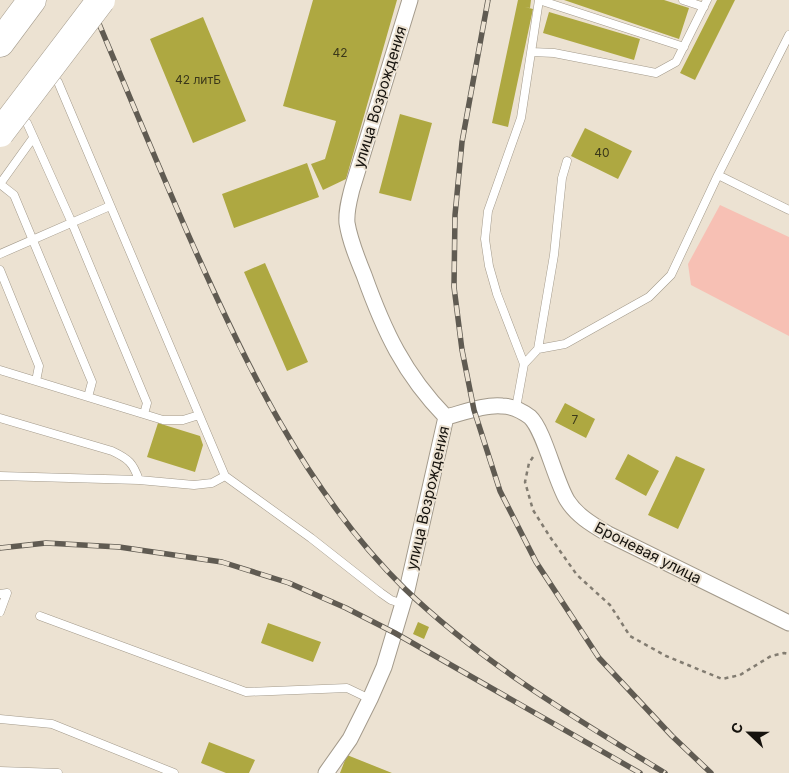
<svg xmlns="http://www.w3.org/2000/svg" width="789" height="773" font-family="Inter,sans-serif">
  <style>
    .green { fill: #f7c0b4 }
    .building { fill: #aea841 }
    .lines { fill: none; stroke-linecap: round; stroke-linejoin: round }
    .lane-casing { stroke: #a39a8b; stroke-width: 9 }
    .street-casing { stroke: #a39a8b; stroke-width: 17 }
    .highway-casing { stroke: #a39a8b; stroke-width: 29 }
    .path { stroke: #827c71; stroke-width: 2.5; stroke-dasharray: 4 4; stroke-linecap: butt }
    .lane { stroke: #fff; stroke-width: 8 }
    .street { stroke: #fff; stroke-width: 15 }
    .highway { stroke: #fff; stroke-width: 28 }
    .rail-casing { stroke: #605b52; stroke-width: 5.5 }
    .rail { stroke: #ece2d2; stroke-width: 4; stroke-dasharray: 11; stroke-linecap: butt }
    .highway-bridge-casing { stroke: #a39a8b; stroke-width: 29; stroke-linecap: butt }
    .highway-bridge { stroke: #fff; stroke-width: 28 }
    .labels { text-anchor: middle; stroke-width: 4; stroke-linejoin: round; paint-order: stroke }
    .number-label { font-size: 12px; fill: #3b381a }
    .street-label { font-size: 15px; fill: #15120d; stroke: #ece2d2 }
  </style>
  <rect width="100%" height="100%" fill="#ece2d2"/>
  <path class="green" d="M720,205l69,32v99l-98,-51 -3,-21z"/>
  <path class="building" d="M313,0h84l-51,179 -23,11 -12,-26 14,-5 11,-38 -53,-15z
    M518,0h13l-1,8 -5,-1 8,2 -25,118 -16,-4z
    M564,0h100l25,8 -10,31z
    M717,0h18l-40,80 -15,-7z
    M549,12l91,27 -6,21 -91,-27z
    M203,17l43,104 -53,22 -43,-104z
    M400,114l32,9 -21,78 -32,-8z
    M585,128l47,23 -14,28 -47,-23z
    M307,163l12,34 -85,31 -12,-34z
    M265,263l43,99 -21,9 -43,-99z
    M565,403l30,16 -9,19 -31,-16z
    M158,423l42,13 3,9 -8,27 -48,-15z
    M628,454l31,17 -13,25 -31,-17z
    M676,456l29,13 -27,60 -30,-14z
    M418,622l11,5 -5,12 -11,-5z
    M268,623l53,19 -8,20 -52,-19z
    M209,742l46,18 -6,13h-23l-25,-10z
    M347,755l45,18h-52z"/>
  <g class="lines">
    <g class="lane-casing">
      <path id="lane" d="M539,0l145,47
        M683,0l21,7
        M789,35l-71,140 71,35
        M532,52l22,1 102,20 20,-11 31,-62
        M58,82l167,394 86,62 70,55 10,7 12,4
        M27,123l45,100 75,180 -3,11
        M0,184l14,11 78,187 -4,15
        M0,184l33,-46
        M0,254l110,-48
        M0,270l39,96 -3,15
        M538,349l16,-94 8,-77 5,-17
        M524,364l14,-15 27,-5 84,-47 22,-22 47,-100
        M0,370l163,50h20l16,-5
        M516,408l8,-44 -27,-70 -8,-28 -4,-27 3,-28 33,-93 18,-118
        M0,418l112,33c17,8 21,12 27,29
        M0,476l139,4 55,5 18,-2 13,-7
        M0,594l7,-1 -7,19
        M40,616l206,76 101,-4 23,11
        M0,719l52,5 122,49
        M0,771l58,2"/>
    </g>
    <g class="street-casing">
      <path id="street" d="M410,0l-58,189c-3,12 -6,22 -5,34 3,18 10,35 17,52 20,56 40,99 82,142
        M446,417c16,-4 40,-13 56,-11 10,0 20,5 28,11 14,13 25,63 37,83 10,16 26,25 41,34l181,89
        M326,773l24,-34 20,-40 14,-32 23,-77 39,-173"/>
    </g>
    <g class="highway-casing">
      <path id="highway" d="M0,43l32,-43"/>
    </g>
    <path class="path" d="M533,457l-4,6 -4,19 8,28 17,27 27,38 33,30 20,31 36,20 56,23 18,-4 31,-19 13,-3 5,1"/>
    <use href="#lane" class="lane"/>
    <use href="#street" class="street"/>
    <use href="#highway" class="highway"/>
    <g class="rail-casing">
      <path id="rail" d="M89,0c33,78 65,156 99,234 56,127 117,257 217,355 77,74 170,129 260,184
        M488,0l-26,142 -7,73 -1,72 8,63 12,60 26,81 36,71 63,96 73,78 39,37
        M0,548l46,-5 73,4 103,15 67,21 57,25 49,25 245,140"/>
    </g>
    <use href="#rail" class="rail"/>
    <g class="highway-bridge-casing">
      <path id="highway-bridge" d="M0,133l101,-133"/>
    </g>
    <use href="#highway-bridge" class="highway-bridge"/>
  </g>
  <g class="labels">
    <g class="number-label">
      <text x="340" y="57">42</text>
      <text x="198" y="84">42 литБ</text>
      <text x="602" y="157">40</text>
      <text x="575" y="424">7</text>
    </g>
    <g class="street-label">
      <text transform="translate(380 97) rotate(-73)" y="5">улица Возрождения</text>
      <text transform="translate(428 498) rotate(-77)" y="5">улица Возрождения</text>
      <text transform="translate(648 553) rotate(27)" y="5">Броневая улица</text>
    </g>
  </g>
  <g transform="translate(749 733) rotate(292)" stroke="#ece2d2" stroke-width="4" paint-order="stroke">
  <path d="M0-4L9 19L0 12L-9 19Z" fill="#15120d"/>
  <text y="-8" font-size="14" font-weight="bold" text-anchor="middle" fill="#15120d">С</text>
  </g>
</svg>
